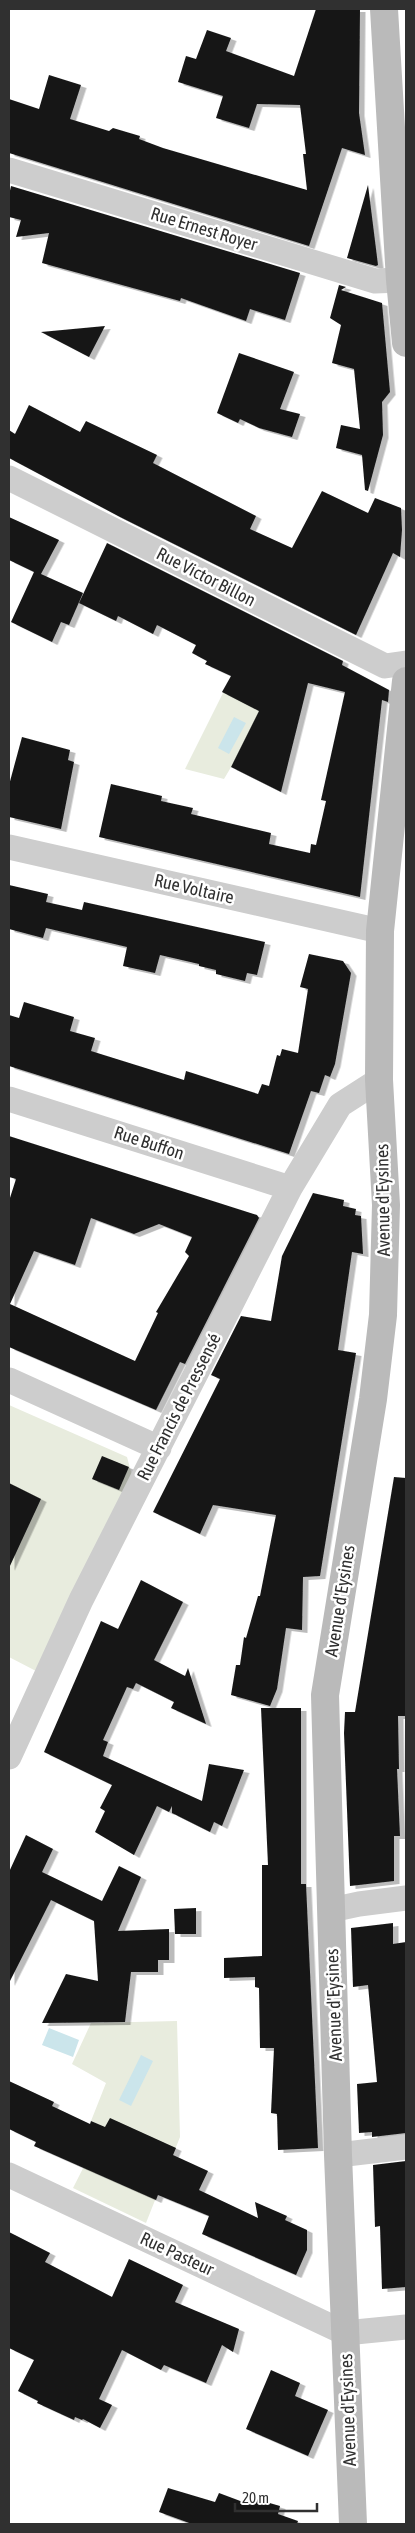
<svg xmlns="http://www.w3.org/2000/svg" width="415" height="2533" font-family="'Asap Condensed',sans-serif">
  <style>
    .green { fill: #e8ecde }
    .water { fill: #cbe5eb }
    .building { fill: #171717; fill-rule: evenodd; filter: url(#shadow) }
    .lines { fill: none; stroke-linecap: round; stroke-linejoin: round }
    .street { stroke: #cdcdcd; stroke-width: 25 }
    .secondary { stroke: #bababa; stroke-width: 28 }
    .labels { text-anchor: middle; stroke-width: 5; stroke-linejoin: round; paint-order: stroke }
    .street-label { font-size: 18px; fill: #303030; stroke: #fff }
  </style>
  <defs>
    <filter id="shadow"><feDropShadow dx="5.5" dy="3" stdDeviation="0" flood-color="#0004"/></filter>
  </defs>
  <rect width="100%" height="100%" fill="#fff"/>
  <path class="green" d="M258,623l45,23 -79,133 -39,-10z
    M9,1405l118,52 6,22 -97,192 -27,-14z
    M177,2021l3,116 -34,86 -73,-35 31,-61 -13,-6 15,-38 -34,-19 19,-41z"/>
  <path class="water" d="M234,717l12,6 -17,31 -11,-6z
    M49,2028l30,12 -6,17 -31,-12z
    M141,2055l12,6 -22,45 -12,-6z"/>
  <path class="building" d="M316,9h44l-1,104 6,42 -23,-7 -33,98 -300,-93v-54l30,10 10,-34 32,10 -11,34 39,12 4,-3 27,8 -1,3 24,9 144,42 -4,-36h3l-6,-49 -43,-1 -8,24 -33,-10 7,-22 -45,-14 8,-26 10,3 11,-29 24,8 -5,13 68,25z
    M368,185l10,80 -2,1 -29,-8z
    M11,186l289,87 -15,47 -35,-11 -4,12 -65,-23 -1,3 -138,-38 7,-30 -33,4 5,-17 -12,-3v-22z
    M339,285l7,2 -5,3 41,13 8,89 -8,10 1,33 -15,56 -3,-1 -3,-35 -26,-7 5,-23 19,4 -6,-60 -22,-6 9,-38 -11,-7z
    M105,326l-16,31 -48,-25z
    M239,353l55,19 -14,37 20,5 -8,23 -33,-9 -19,-9 -2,4 -21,-10z
    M29,405l51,27 6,-11 71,34 -4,8 103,53 -6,13 42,19 30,-57 46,22 7,-15 26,10 1,22 -2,27 -7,-4 -37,82 -236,-118 -111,-59v-28l6,4z
    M9,517l50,23 -18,34 42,19 -14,32 -8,-3 -9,20 -41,-20 23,-50 -25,-12z
    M107,543l236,118 -1,4 47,25 -1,12 -6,-2 -22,197 -261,-60 12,-53 51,12 -1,5 32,7 -2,6 80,19 -2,11 41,9 1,-9 5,1 10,-44 -5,-1 24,-108 -37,-9 -27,109 -50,-25 28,-56 -37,-19 9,-16 -26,-12 2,-3 -15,-8 4,-8 -39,-20 -4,9 -35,-18 -2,5 -37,-18z
    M22,737l48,13 -2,10 6,2 -13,67 -52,-12v-32z
    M9,885l39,9 -2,8 36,8 2,-8 181,40 -8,33 -10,-2 -2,8 -29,-7v-4l-17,-4v-2l-39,-9 -5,18 -32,-7 4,-19 -81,-19 -3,10 -34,-9z
    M309,954l34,7 8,12 -16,91 -5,13 -5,-2 -6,18 -8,-2 -22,63 -280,-88v-51l10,3 5,-16 50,15 -4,14 25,7 -4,13 93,29 2,-9 72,23 4,-10 7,2 8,-31 3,1 2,-7 16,4 10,-64 -8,-2z
    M9,1136l248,79 2,3 -74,146 -5,-2 -24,48 -147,-63v-146l7,-22 -7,-2zM91,1218l43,16 25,-10 33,13 -7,15 4,4 -33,56 2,1 -23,48 -125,-57 24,-53 41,14z
    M313,1193l31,7 -1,6 13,3 -1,6 6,1 2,38 -11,-2 -14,98 18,3 -36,223 -17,1 -1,53 -16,-2 -9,61 -7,17 -39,-11 5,-30h4l4,-28 2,1 12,-42h2l16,-81 -63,-10 -13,29 -47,-22 67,-133 -9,-4 30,-59 30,5 11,-65z
    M102,1456l27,11 -10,23 -27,-11z
    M394,1477l12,1v238h-8l1,53h-2l3,67h-6v45l-44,5 -6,-153 1,-21h10z
    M9,1483l32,16 -32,69z
    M141,1580l42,22 -29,58 31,16 3,-8 18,56 -35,-16 3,-6 -38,-19 -3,6 -6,-2 -24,53 5,2 -5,14 99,45 7,-37 35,6 -22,56 -8,-4 -4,10 -38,-19v-7l-3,6 -12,-6 -23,49 -39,-23 10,-21 -5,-3 12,-23 -68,-33 57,-131 17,8z
    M261,1708h40v176h5l12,264 -40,2 -1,-36 -6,-1 3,-65h-14l-1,-60 -4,-1v-10l-31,1v-20l38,-2v-91h6z
    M26,1835l27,14 -11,23 60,29 17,-35 22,11 -23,54 51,-2v31h-11v12h-27l-6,50 -83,1 24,-49 32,7 -4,-60 -43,-21 -42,83v-111z
    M196,1908v26h-21l-1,-25z
    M393,1923v21l13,-2v191l-34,4v-5l-13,1 -2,-49 20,-2 -9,-97 -15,2 -2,-59z
    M9,2081l45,21 -2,4 38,18 1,-3 14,6 5,-9 66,30 -3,7 35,16 -9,19 59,28 -3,-16 32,14 -2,4 22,10v20l-11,25 -94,-41 7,-18 -51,-21 -2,5 -122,-54 2,-4 -27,-13z
    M406,2161v126l-24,2 -2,-63 -5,1 -2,-62z
    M9,2232l41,21 -5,9 67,35 17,-38 54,26 -8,17 64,27 -6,23 -11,-7 -16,38 -42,-18 -3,5 -39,-20 -23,49 13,6 -12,23 -17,-9 -1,1 -7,-3 -1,3 -37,-17 1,-2 -20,-10 16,-31 -25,-12z
    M271,2370l29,13 -5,13 33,14 -20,46 -62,-27z
    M168,2488l47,14 4,-9 24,9 2,-6 35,10 -2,8 20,7 -1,3h-105l-33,-12z"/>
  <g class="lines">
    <path class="street" d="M9,170l366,111 25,-1
      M9,478l376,188 21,-3
      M9,847l371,84
      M9,1099l281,89
      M9,1380l150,68
      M9,1757l72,-157 209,-412 50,-83 39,-25
      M331,1910l28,-6 47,-6
      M338,2155l68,-8
      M9,2175l336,158 61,-6"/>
    <path class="secondary" d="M384,9l16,271 6,63
      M353,2524l-15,-369 -13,-460 48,-296 10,-84 3,-110 -7,-125 1,-149 26,-250"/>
  </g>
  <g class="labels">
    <g class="street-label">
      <text transform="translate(204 229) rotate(17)" y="6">Rue Ernest Royer</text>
      <text transform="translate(206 577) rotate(27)" y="6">Rue Victor Billon</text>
      <text transform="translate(194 889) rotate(13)" y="6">Rue Voltaire</text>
      <text transform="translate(149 1143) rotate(18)" y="6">Rue Buffon</text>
      <text transform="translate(383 1200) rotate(-91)" y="6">Avenue d'Eysines</text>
      <text transform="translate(179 1407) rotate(-63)" y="6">Rue Francis de Pressensé</text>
      <text transform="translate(340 1601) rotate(-81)" y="6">Avenue d'Eysines</text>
      <text transform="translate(334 2005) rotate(-92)" y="6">Avenue d'Eysines</text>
      <text transform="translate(177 2254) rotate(25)" y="6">Rue Pasteur</text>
      <text transform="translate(348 2410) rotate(-92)" y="6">Avenue d'Eysines</text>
    </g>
  </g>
  <rect width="415" height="2533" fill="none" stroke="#303030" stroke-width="20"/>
  <path d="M235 2503v8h82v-8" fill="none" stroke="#303030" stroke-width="2.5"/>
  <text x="242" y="2503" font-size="15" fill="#303030" stroke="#ffffff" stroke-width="4" paint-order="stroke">20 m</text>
</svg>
